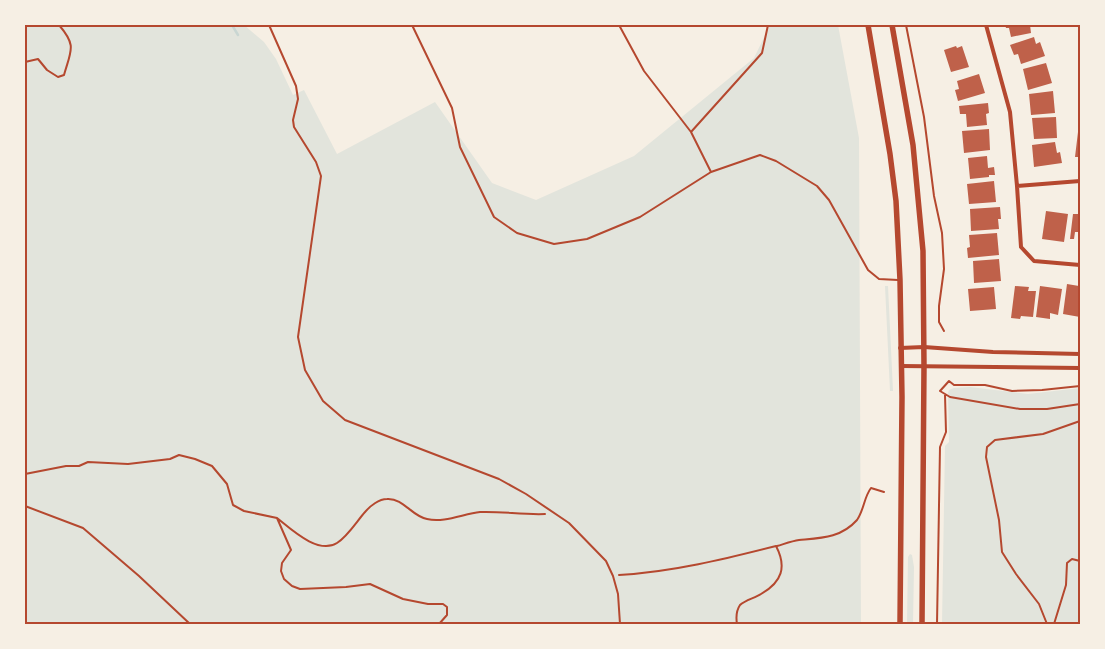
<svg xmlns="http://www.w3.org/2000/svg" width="1105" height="649" font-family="Karla,sans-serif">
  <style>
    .green { fill: #e2e4dc }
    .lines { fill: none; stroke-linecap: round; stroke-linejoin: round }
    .stream { stroke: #c9d6d2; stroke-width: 2.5 }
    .building { fill: #bf614a }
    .path { stroke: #b5482f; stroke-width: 2 }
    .service { stroke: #b5482f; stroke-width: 2 }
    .minor { stroke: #b5482f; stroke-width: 4 }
    .primary { stroke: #b5482f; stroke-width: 5.5 }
    .neatline { fill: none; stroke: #b5482f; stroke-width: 2 }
  </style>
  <rect width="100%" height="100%" fill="#f6efe4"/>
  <path class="green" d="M25,25h219l20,17 12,17 17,36 11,-5 33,64 98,-52 57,81 44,17 98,-44 120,-98 16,-33h68l21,113 2,486h-836z
    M885,286h3l5,105h-3z
    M970,387l58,7 52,-6v236h-138l3,-178 4,-4 -1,-49 1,-3 5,-2z
    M910,554l2,1 2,12 -1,57h-6l1,-67z"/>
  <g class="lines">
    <path class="stream" d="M232,25l6,10"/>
  </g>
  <path class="building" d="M1005,25h25l1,8 -20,4 -2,-9h-3z
    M1034,37l2,7 4,-2 5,14 -24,8 -3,-10 -4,1 -4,-10z
    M956,46l1,2 5,-2 7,21 -18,5 -7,-22z
    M1046,63l6,20 -24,7 -5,-21z
    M979,74l6,19 -27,8 -3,-11 4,-1 -2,-8z
    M1053,91l2,22 -24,2 -2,-21z
    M988,103l1,10 -3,1 1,11 -20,2 -1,-13h-6l-1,-8z
    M1056,117l1,21 -23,1 -2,-21z
    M989,129l1,21 -26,3 -2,-22z
    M1078,132h2v25h-5z
    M1055,142l2,11 3,-1 2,11 -28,4 -2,-22z
    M987,156l1,12 6,-1 1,8h-6v2l-19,2 -2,-21z
    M994,181l2,21 -27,2 -2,-20z
    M1000,207l1,12h-3l1,10 -28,2 -1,-22z
    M1046,211l22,3 -4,28 -22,-3z
    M1073,214h7v18h-5l-1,7h-4z
    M997,233l2,22 -31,3 -1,-10 3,-1 -1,-12z
    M999,259l2,22 -27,2 -1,-22z
    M1067,284l12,2 1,31 -17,-3z
    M1015,286l14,1 -1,4h8l-3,26 -12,-1 -1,3 -9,-1z
    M1040,286l22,3 -4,26 -8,-2v6l-14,-2z
    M994,287l2,22 -26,2 -2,-22z"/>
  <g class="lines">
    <path class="path" d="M906,25l18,92 10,79 8,37 2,36 -5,37v16l5,9
      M25,62l13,-3 9,11 11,7 6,-2c7,-25 13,-29 -5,-50
      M1080,386l-38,4 -30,1 -27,-6h-31l-5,-4 -9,10 10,6 70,12h27l33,-5
      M25,474l41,-8h13l9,-4 40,2 42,-5 9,-4 16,4 17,7 15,18 6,21 11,6 33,7
      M25,506l58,22 56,48 51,48
      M777,546c7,-2 15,-5 22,-6 22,-2 42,-2 58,-20 7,-10 7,-23 14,-32l13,4
      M619,575c53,-3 106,-16 157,-29 11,21 6,36 -15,48 -6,4 -16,6 -21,11 -4,6 -4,13 -3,19
      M439,624l8,-9v-8l-4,-3h-15l-25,-5 -33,-15 -24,3 -46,2 -8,-3 -8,-7 -3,-8 1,-8 9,-13 -14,-32c14,11 41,37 60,25 11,-7 20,-22 28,-31 5,-6 14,-13 22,-13 17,-1 24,17 40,20 17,4 36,-5 53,-7 21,-1 43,3 65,2
      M937,624l3,-177 6,-15 -1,-37
      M1047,624l-8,-20 -23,-30 -14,-22 -3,-32 -13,-63 1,-10 8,-7 48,-6 37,-13
      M1054,624l12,-39 1,-22 5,-4 8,2"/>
    <path class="service" d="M269,25l27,61 2,13 -5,21 1,7 22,35 5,14 -23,161 7,33 18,31 22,19 154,59 27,15 43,29 37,38 7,15 5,18 2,30
      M412,25l40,83 8,39 34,70 23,16 37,11 33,-5 53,-22 71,-45 49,-17 16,6 41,25 12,14 39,70 11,9 19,1
      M619,25l25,46 47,61 20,40
      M691,132l71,-79 6,-28"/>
    <path class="minor" d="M986,25l24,87 7,74 4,61 13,14 46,4
      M1017,186l63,-5
      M900,348l24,-1 69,5 87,2
      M901,366l179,2"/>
    <path class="primary" d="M868,25l22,129 6,47 4,79 2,117 -2,227
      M892,25l21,120 10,106 1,115 -2,258"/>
  </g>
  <rect width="1105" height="649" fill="none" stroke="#f6efe4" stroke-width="52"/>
  <rect x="26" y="26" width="1053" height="597" class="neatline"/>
</svg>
